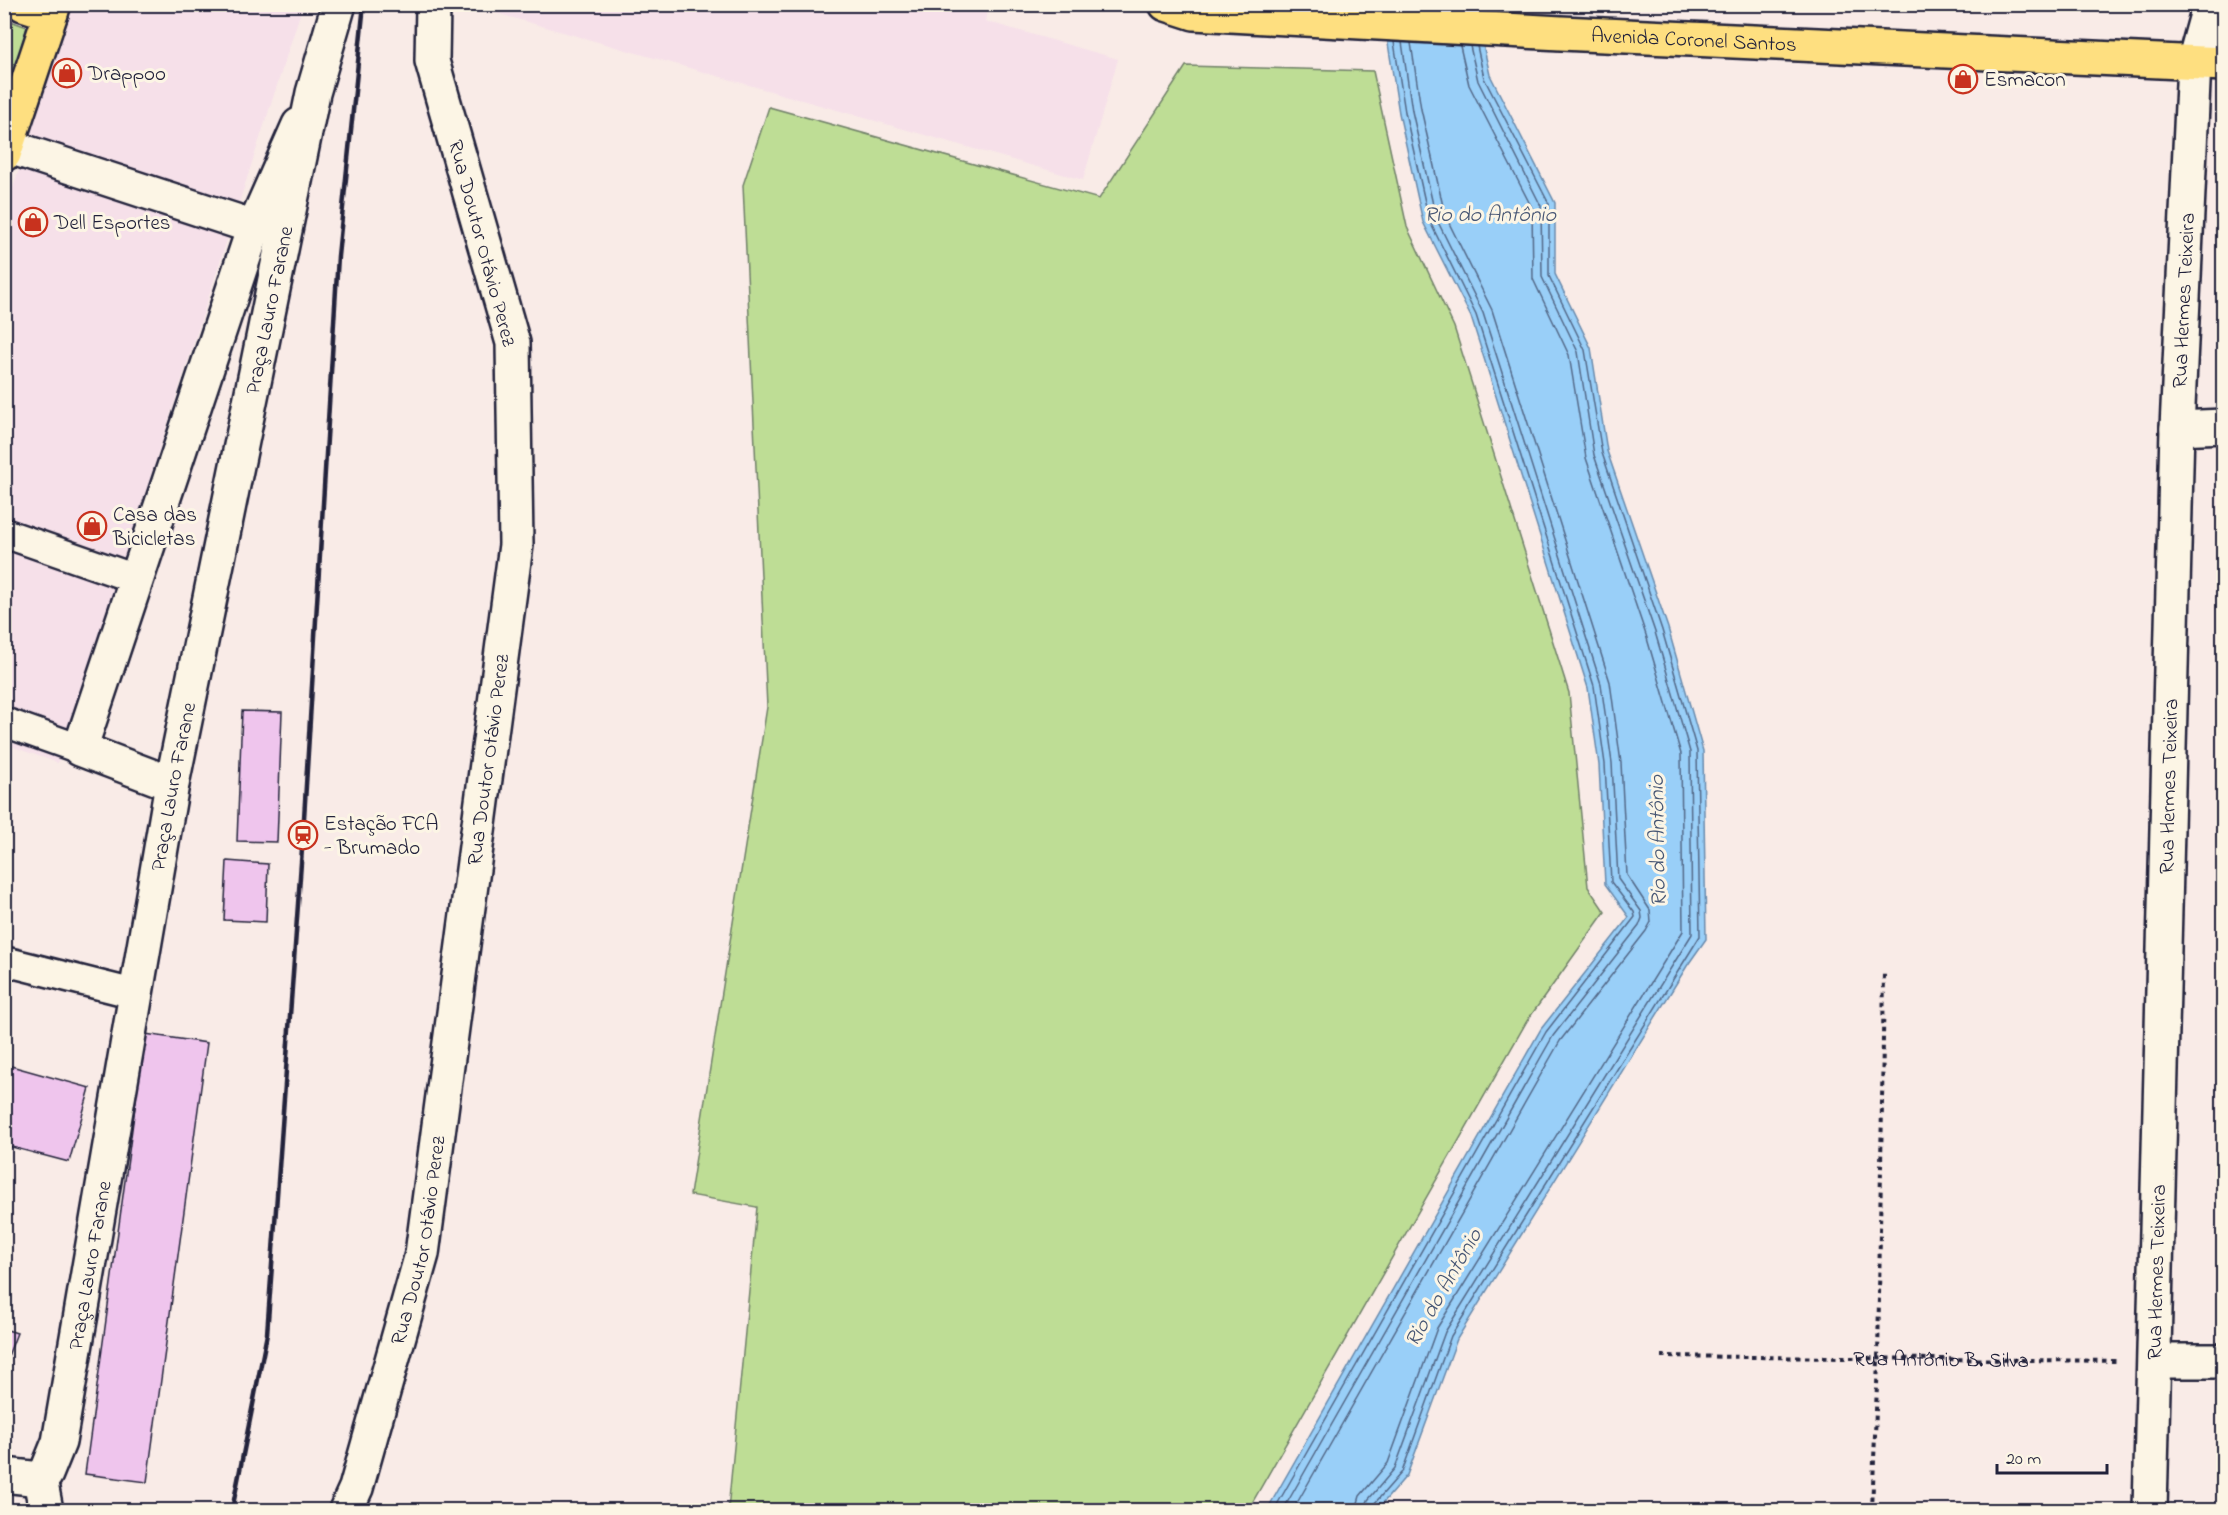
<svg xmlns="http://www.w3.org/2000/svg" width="2228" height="1515" font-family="'Indie Flower',sans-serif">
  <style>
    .built { fill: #f6e0e9 }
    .green { fill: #bedd95; stroke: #708068; stroke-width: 1.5 }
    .water { fill: #99cff8; stroke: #698aac; stroke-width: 1.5 }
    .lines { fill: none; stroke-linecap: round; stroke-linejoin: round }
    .shore { stroke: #526787; stroke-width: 1.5 }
    .building { fill: #efc5ed; stroke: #22223b; stroke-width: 1.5 }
    .pedestrian-casing { stroke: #22223b; stroke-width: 33 }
    .minor-casing { stroke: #22223b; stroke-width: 38 }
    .tertiary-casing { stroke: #22223b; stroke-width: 38 }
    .secondary-casing { stroke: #22223b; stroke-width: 38 }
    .primary-casing { stroke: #22223b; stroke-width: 38 }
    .path { stroke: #22223b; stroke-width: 4; stroke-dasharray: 4.5 4.5; stroke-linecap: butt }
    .pedestrian { stroke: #fcf5e5; stroke-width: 28 }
    .minor { stroke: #fcf5e5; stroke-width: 33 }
    .tertiary { stroke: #fcf5e5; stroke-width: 33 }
    .secondary { stroke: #fcf5e5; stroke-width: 33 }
    .primary { stroke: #fedf80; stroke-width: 33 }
    .rail { stroke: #22223b; stroke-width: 4.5 }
    .labels { text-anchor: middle; stroke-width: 6; stroke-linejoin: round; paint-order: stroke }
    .street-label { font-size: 21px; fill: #22223b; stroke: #fcf5e5 }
    .poi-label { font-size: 21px; fill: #22223b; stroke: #fcf5e5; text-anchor: start }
    .water-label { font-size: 22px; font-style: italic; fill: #465674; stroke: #fcf5e5 }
  </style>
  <rect width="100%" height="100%" fill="#f9ebe7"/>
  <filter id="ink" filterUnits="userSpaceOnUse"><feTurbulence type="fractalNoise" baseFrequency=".0167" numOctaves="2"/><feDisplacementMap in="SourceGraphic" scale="12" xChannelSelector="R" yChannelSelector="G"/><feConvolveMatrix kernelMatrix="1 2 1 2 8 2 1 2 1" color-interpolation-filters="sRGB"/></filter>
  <g filter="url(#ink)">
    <path class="built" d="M71,5h232l-245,758 -53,-19v-531z
      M468,5h521l-4,16 133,38 -35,121z"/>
    <path class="green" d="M5,19l22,8 -22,75z
      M1186,66l187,5 34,156 47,100 115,366 19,194 17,25 -78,109 -279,489h-520l29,-303 -67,-12 77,-488 -24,-522 26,-78 330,92z"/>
    <path class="water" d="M1382,5h92l16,70 65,128v71l36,74 16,103 61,177 35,123 3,188 -19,27 -230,373 -50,136 -30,35h-110l274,-481 88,-112 -24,-33 -6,-119 -11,-77 -117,-371 -48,-95 -24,-109z"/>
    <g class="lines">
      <path class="shore" d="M1274,1510l272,-478 89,-115 -1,-5 -23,-30 -6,-118 -11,-78 -118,-371 -47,-95 -24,-108 -11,-70
        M1283,1510l270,-474 86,-110 3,-8 -1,-7 -23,-32 -6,-116 -11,-79 -118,-371 -47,-95 -24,-107 -10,-69
        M1293,1510l267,-469 86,-110 5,-9 -1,-12 -23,-35 -6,-112 -11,-81 -118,-372 -47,-95 -24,-106 -10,-66
        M1356,1510l4,-14 28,-33 49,-135 246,-397 -2,-177 -35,-119 -60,-177 -17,-103 -36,-76 -1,-71 -63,-123 -9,-39
        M1365,1510l3,-10 27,-32 50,-136 247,-398 -2,-182 -35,-120 -61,-177 -16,-103 -36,-75 -1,-71 -63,-125 -8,-35
        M1373,1510l1,-6 28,-32 49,-136 249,-400 -3,-185 -35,-121 -60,-177 -17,-103 -36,-74v-72l-65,-126 -7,-32"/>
    </g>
    <path class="building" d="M242,711l40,1 -5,130 -40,-1z
      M227,861l41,3 -2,58 -42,-2z
      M145,1034l62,9 -60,439 -62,-8z
      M4,1064l86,24 -21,74 -65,-17z
      M4,1329l13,4 -13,33z"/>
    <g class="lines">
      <g class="pedestrian-casing">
        <path id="pedestrian" d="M4,533l132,46
          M4,722l76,27
          M4,961l131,33"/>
      </g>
      <g class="minor-casing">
        <g id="minor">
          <path d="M2194,62l16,-58"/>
          <path d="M7,146l247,81"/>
          <path d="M2177,428l47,-2"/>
          <path d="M2155,1361h69"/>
          <path d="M40,1479l6,31"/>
          <path id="s2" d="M346,1510l10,-22 66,-234 94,-709 -3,-202 -81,-282 1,-57"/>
        </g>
      </g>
      <g class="tertiary-casing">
        <g id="tertiary">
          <path d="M172,784l-92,-35 174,-522 45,-102"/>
          <path id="s3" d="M2150,1510l27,-1082 17,-366"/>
        </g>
      </g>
      <g class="secondary-casing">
        <g id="secondary">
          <path id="s4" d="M4,1475l36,4 6,-5 13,-32 113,-658 141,-691 26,-89"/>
        </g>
      </g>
      <g class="primary-casing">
        <g id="primary">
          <path d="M23,4l28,9"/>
          <path id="s5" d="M1166,4l28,9 367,20 663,31"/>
          <path d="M4,154l50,-150"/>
        </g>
      </g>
      <g class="path">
        <path id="s1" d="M1661,1356l458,5"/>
        <path d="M1872,1510l6,-150 6,-387"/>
      </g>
      <use href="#pedestrian" class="pedestrian"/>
      <use href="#minor" class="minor"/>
      <use href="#tertiary" class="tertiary"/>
      <use href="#secondary" class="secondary"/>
      <use href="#primary" class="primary"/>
      <path class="rail" d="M232,1510l35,-176 36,-499 35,-579 26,-252"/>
    </g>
  </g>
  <defs>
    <g id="shop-ring" transform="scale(1.5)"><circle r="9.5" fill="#fcf5e5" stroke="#c8321e" stroke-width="1.5"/><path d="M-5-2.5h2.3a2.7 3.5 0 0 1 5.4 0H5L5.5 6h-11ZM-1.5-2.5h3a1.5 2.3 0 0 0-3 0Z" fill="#c8321e"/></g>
    <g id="station-ring" transform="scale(1.5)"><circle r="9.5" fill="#fcf5e5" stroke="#c8321e" stroke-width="1.5"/><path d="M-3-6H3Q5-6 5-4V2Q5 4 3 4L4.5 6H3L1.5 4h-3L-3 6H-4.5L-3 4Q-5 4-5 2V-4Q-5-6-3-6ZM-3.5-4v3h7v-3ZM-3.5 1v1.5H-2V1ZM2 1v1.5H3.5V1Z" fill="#c8321e"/></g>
  </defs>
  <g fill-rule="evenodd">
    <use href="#shop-ring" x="67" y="73"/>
    <use href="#shop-ring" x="1963" y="79"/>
    <use href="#shop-ring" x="33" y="222"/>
    <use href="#shop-ring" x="92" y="526"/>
    <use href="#station-ring" x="303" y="835"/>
  </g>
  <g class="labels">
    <g class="street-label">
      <text dy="7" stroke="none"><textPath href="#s5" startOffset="530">Avenida Coronel Santos</textPath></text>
      <text transform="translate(483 243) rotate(75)" y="7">Rua Doutor Otávio Perez</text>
      <text dy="7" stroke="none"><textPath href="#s3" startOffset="1210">Rua Hermes Teixeira</textPath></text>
      <text dy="7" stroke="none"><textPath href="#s4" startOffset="1230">Praça Lauro Farane</textPath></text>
      <text dy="7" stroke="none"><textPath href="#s2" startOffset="766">Rua Doutor Otávio Perez</textPath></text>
      <text dy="7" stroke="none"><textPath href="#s3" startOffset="724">Rua Hermes Teixeira</textPath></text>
      <text dy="7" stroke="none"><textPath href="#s4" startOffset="744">Praça Lauro Farane</textPath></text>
      <text dy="7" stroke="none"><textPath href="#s2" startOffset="280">Rua Doutor Otávio Perez</textPath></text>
      <text dy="7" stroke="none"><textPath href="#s4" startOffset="258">Praça Lauro Farane</textPath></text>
      <text dy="7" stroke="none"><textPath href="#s3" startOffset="238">Rua Hermes Teixeira</textPath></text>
      <text dy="7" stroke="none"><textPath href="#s1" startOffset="280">Rua Antônio B. Silva</textPath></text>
    </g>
    <g class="poi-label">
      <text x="88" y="80">Drappoo</text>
      <text x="1984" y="86">Esmacon</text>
      <text x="54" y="229">Dell Esportes</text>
      <text x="113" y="521">Casa das<tspan x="113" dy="24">Bicicletas</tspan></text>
      <text x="324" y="830">Estação FCA<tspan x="324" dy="24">- Brumado</tspan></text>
    </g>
    <g class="water-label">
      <text x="1490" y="221">Rio do Antônio</text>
      <text transform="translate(1656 841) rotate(-91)" y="8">Rio do Antônio</text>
      <text transform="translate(1442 1287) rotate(-60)" y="8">Rio do Antônio</text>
    </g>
  </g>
  <rect width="2228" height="1515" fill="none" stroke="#fcf5e5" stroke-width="24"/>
  <rect x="12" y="12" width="2204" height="1491" fill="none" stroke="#22223b" stroke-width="2" filter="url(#ink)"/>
  <path d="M1997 1464v9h110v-9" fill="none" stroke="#22223b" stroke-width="3"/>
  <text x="2006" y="1464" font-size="18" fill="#22223b" stroke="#fcf5e5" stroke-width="4.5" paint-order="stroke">20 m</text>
</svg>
